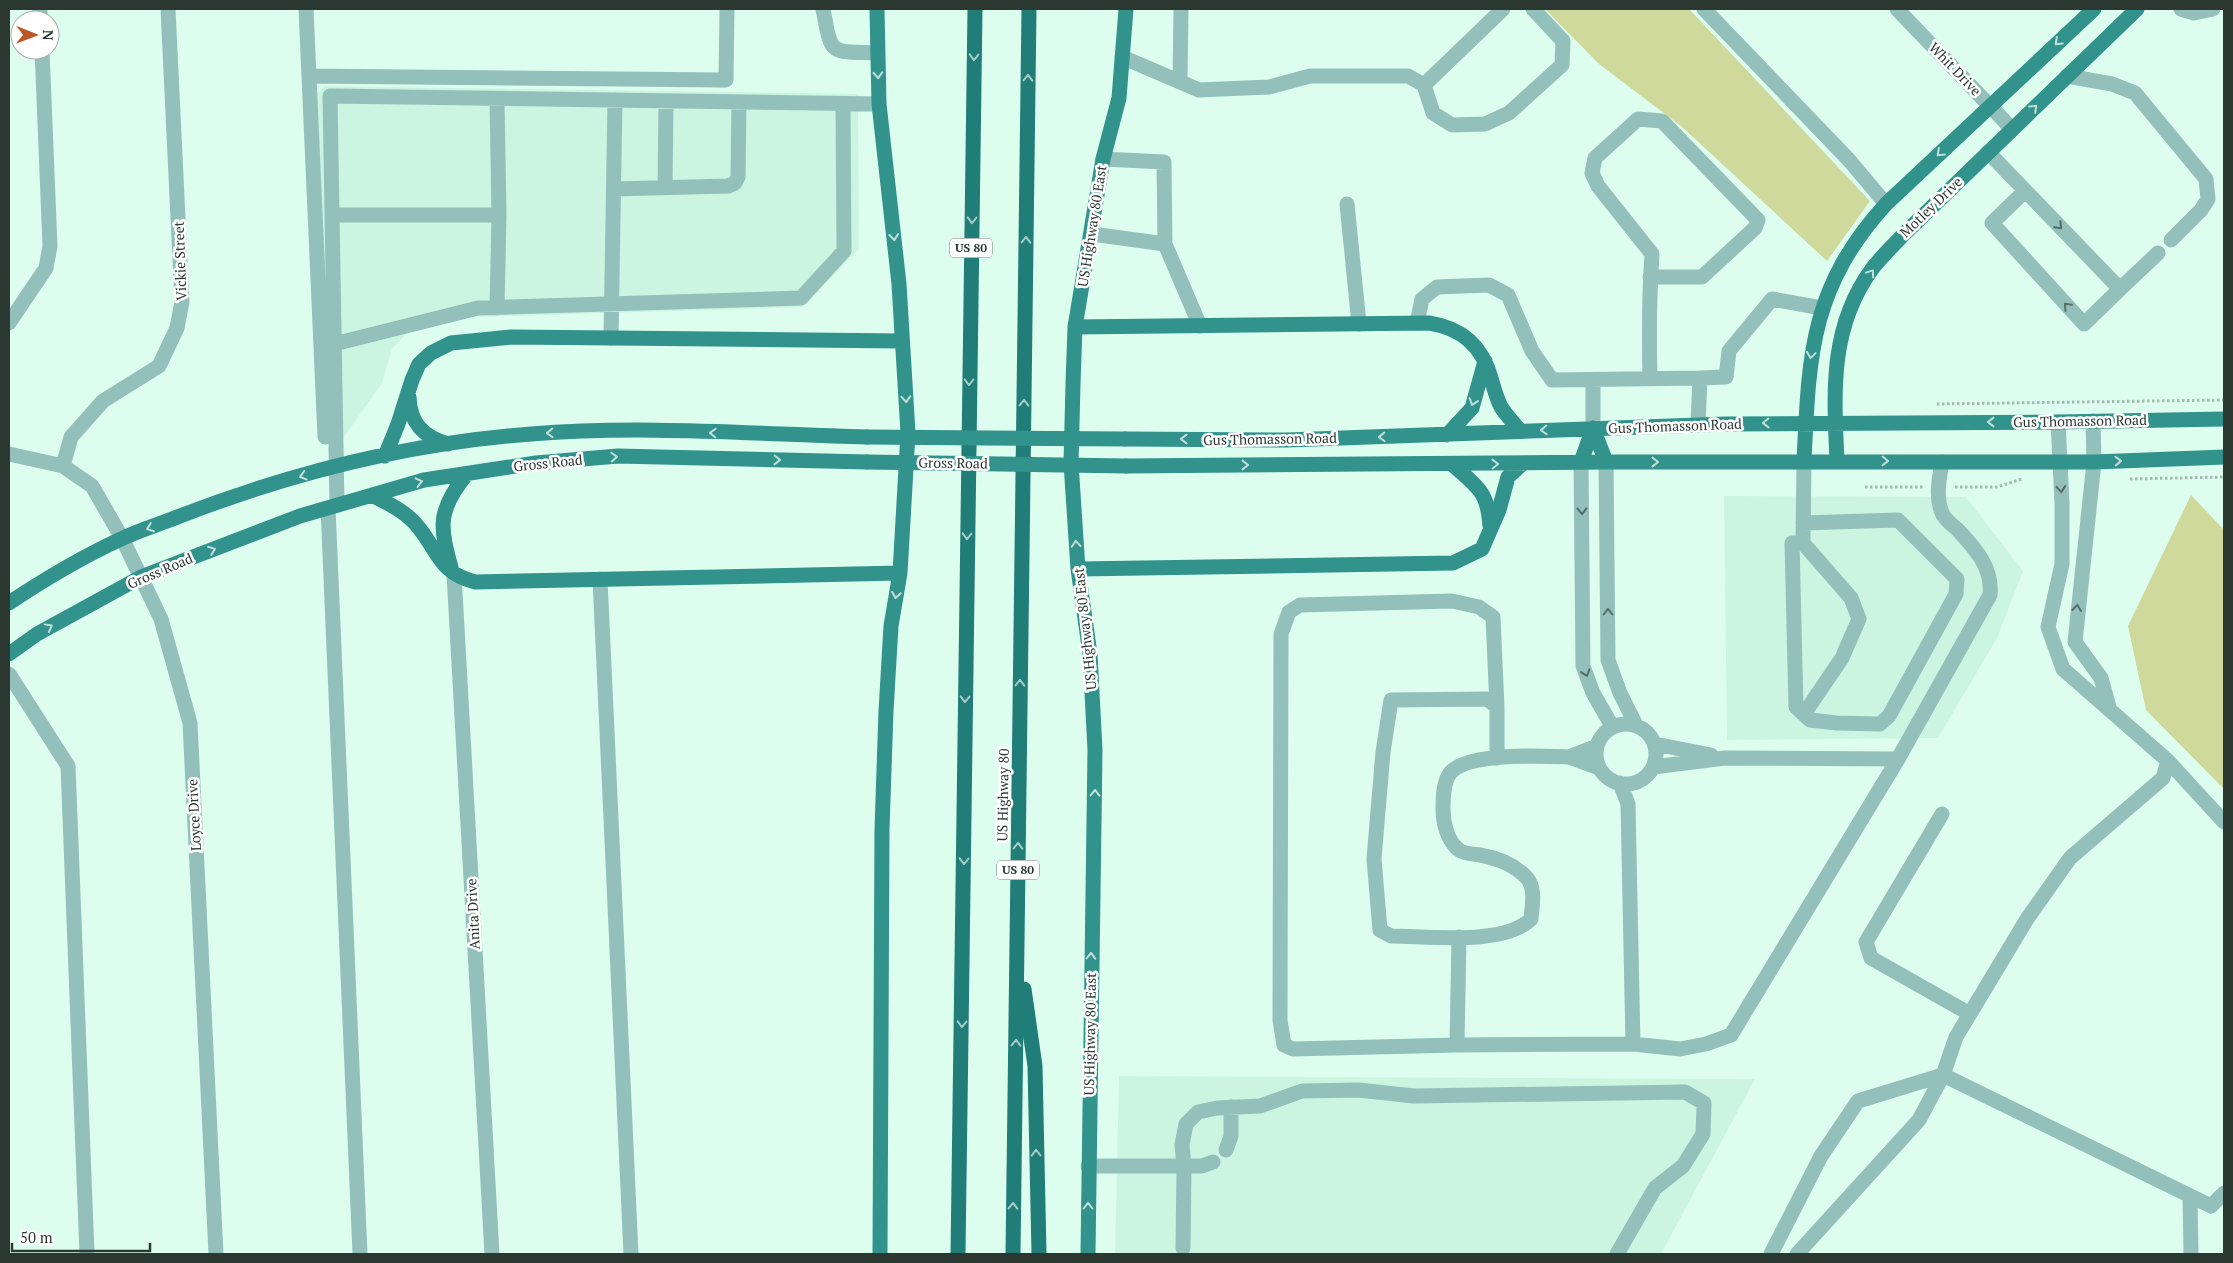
<svg xmlns="http://www.w3.org/2000/svg" width="2233" height="1263" font-family="'PT Serif',serif">
  <style>
    .built { fill: #cbf5e1 }
    .green { fill: #ced99b }
    .lines { fill: none; stroke-linecap: round; stroke-linejoin: round }
    .path { stroke: #a1bbaf; stroke-width: 3; stroke-dasharray: 2.5 2.5; stroke-linecap: butt }
    .minor { stroke: #94c0bc; stroke-width: 15 }
    .major { stroke: #32928c; stroke-width: 15 }
    .highway { stroke: #217d78; stroke-width: 15 }
    .major-bridge { stroke: #32928c; stroke-width: 15 }
    .oneway { stroke: #c2dedc }
    .oneway2 { stroke: #a6cbc9 }
    .oneway3 { stroke: #556e69 }
    .labels { text-anchor: middle; stroke-width: 5; stroke-linejoin: round; paint-order: stroke }
    .shield { fill: #fff; stroke: #6b7470; stroke-width: 1 }
    .shield-label { font-size: 12px; font-weight: bold; fill: #2b3832 }
    .street-label { font-size: 14px; fill: #2b3832; stroke: #fff }
  </style>
  <rect width="100%" height="100%" fill="#ddfeef"/>
  <path class="built" d="M325,86l533,8 1,155 -56,58 -365,11 -32,16 -14,15 -10,34 -45,64 -22,-309 2,-45z
    M1724,496l242,1 57,74 -26,67 -59,100 -211,2z
    M1119,1076l636,3 -94,175h-546z"/>
  <path class="green" d="M1545,9h144l181,192 -43,60 -146,-135 -82,-62z
    M2191,495l33,35v259l-78,-79 -18,-84z"/>
  <g class="lines">
    <path class="path" d="M1937,404l287,-4
      M2130,479l94,-2
      M1865,487h59
      M1955,487h42l25,-8"/>
    <path class="minor" d="M40,9v11
      M306,9l19,428
      M823,9c9,48 6,42 54,44
      M1704,9l145,151 37,44
      M1897,9l115,120
      M2181,9l13,4 19,-4
      M1122,57l77,33 70,-3 41,-11h98l16,9 9,28 19,12 33,-1 24,-11 53,-48 1,-24 -30,-32
      M309,76l417,4 1,-71
      M2067,76l45,8 23,9 71,86 2,20 -7,11 -30,30
      M1180,81l1,-72
      M1424,85l79,-76
      M497,99l2,116
      M1988,152l132,137 -36,35 -92,-101 32,-31
      M1103,159l61,3 1,82
      M665,188l1,-87
      M614,189l114,-3 7,-3 3,-6 1,-75
      M1347,204l12,120
      M332,215h167l-2,93
      M1092,234l73,10 35,82
      M2120,289l38,-36
      M9,323l37,-55 4,-22 -8,-196
      M1417,323l5,-24 15,-12 52,-2 19,10 24,56 20,29 148,-2 -2,46
      M611,338l4,-238
      M334,344l144,-36 323,-10 43,-47 -1,-147
      M1700,378l26,-1 3,-26 43,-52 50,9
      M1650,379c-1,-42 -1,-83 2,-125l-54,-68 -6,-13 3,-15 43,-39 24,2 96,99 -3,8 -53,49h-52
      M1593,381v47
      M2093,421l1,41 -19,180 26,36 8,29
      M9,454l54,12 29,20 30,52 39,81 29,104 26,531
      M1581,462l2,204 10,27 19,33
      M1606,462l2,198 12,33 16,32
      M63,466l8,-29 32,-36 56,-35 18,-38 5,-26 -14,-293
      M337,505l-7,-409 549,8
      M328,508l32,746
      M1803,523l95,-3 59,59 -1,15 -67,122 -9,8 -43,-1 -27,-3 -14,-13 -4,-164h11l1,-82
      M1803,543l48,55 8,21 -17,39 -38,56
      M454,574l38,680
      M600,579l31,675
      M9,674l59,92 19,488
      M1596 754a30 30 0 1 1 60 0a30 30 0 1 1-60 0Z
      M1655,744l56,11
      M1597,746l-28,11 30,11
      M1497,758v-51l-10,-8 -96,1 -8,52 -9,107 6,71 11,6c37,0 113,10 140,-17 1,-13 5,-30 -4,-41 -12,-13 -30,-20 -47,-23 -6,-1 -16,-1 -21,-5 -12,-9 -16,-28 -16,-41 0,-11 0,-28 8,-37 18,-20 91,-16 118,-15
      M2168,761l56,61
      M1653,767l72,-9 173,1 92,-164c3,-27 -15,-47 -33,-66 -5,-4 -11,-9 -14,-14 -8,-16 -4,-36 -1,-53
      M1620,783l8,21 5,240 47,5 26,-5 25,-9 167,-276
      M1942,814l-76,128 5,16 99,56
      M1459,937l-2,108 -164,4 -9,-4 -4,-25 1,-386 8,-22 11,-7 152,-4 27,6 14,10 4,90
      M1457,1045l176,-1
      M1226,1150l5,-14v-29
      M1088,1166h96l-2,-21 4,-21 12,-12 19,-4 43,-2 42,-15 56,-1 56,6 271,-4 19,11 -1,31 -20,32 -28,22 -38,66
      M2190,1196l1,58
      M1183,1248l1,-82h18l11,-4
      M1771,1254l50,-98 37,-55 85,-26 268,131 13,-13
      M1797,1254l122,-134 24,-45 13,-38 71,-118 43,-61 93,-80 5,-17 -105,-92 -15,-42 14,-63v-61l-4,-81"/>
    <path class="major" d="M877,9l2,95 20,180 9,149 -8,140 -9,53 -5,85 -4,118 -2,425
      M1075,327l354,-4c33,5 53,23 62,55 3,10 5,19 10,29 5,8 13,16 19,24
      M409,397c1,26 14,40 39,47
      M1593,428l13,34
      M1447,435l25,-27 13,-47
      M1125,439l162,1 439,-16 332,-2 166,-3
      M385,456l13,-32 14,-44 7,-16 12,-11 20,-10 60,-6 391,4
      M1804,461c5,-106 6,-173 82,-257l208,-195
      M1837,461c-3,-68 -8,-133 35,-192 9,-12 21,-23 31,-34l234,-226
      M1581,462l12,-34
      M1453,465c25,22 35,27 37,61
      M1126,466l480,-4h488l130,-5
      M372,495c17,9 35,17 47,33 20,25 21,45 56,54l425,-9
      M1078,569l375,-6 29,-14 17,-39 9,-33 14,-13
      M452,571c-12,-43 -16,-60 15,-97
      M9,603c36,-24 73,-46 112,-64 19,-9 39,-15 59,-23 111,-43 232,-73 351,-82 111,-9 224,0 336,3
      M9,654l28,-20 104,-57 159,-61 124,-36 112,-17 82,-7 249,6
      M1088,1254l7,-504 -5,-96 -12,-85 -7,-106 2,-79 2,-57 28,-168 16,-61 7,-89"/>
    <path class="highway" d="M1024,989l11,77 4,188
      M958,1254l17,-1245
      M1013,1254l16,-1245"/>
    <path class="major-bridge" d="M867,437l258,2
      M867,462l259,4"/>
  </g>
  <defs><path id="oneway-chevron" d="M-2-3.5L2.5 0L-2 3.5" fill="none" stroke-width="1.6" stroke-linecap="round" stroke-linejoin="round" transform="scale(1.25)"/></defs>
  <g class="oneway">
    <use href="#oneway-chevron" transform="translate(2058 42) rotate(137)"/>
    <use href="#oneway-chevron" transform="translate(878 75) rotate(87)"/>
    <use href="#oneway-chevron" transform="translate(2034 108) rotate(-44)"/>
    <use href="#oneway-chevron" transform="translate(1940 153) rotate(137)"/>
    <use href="#oneway-chevron" transform="translate(894 237) rotate(84)"/>
    <use href="#oneway-chevron" transform="translate(1871 273) rotate(-56)"/>
    <use href="#oneway-chevron" transform="translate(1811 355) rotate(98)"/>
    <use href="#oneway-chevron" transform="translate(906 399) rotate(86)"/>
    <use href="#oneway-chevron" transform="translate(1473 402) rotate(109)"/>
    <use href="#oneway-chevron" transform="translate(1991 422) rotate(180)"/>
    <use href="#oneway-chevron" transform="translate(1766 423) rotate(179)"/>
    <use href="#oneway-chevron" transform="translate(1544 430) rotate(178)"/>
    <use href="#oneway-chevron" transform="translate(550 433) rotate(178)"/>
    <use href="#oneway-chevron" transform="translate(713 433) rotate(-178)"/>
    <use href="#oneway-chevron" transform="translate(1382 437) rotate(178)"/>
    <use href="#oneway-chevron" transform="translate(1184 439) rotate(-180)"/>
    <use href="#oneway-chevron" transform="translate(614 457) rotate(-3)"/>
    <use href="#oneway-chevron" transform="translate(777 460) rotate(1)"/>
    <use href="#oneway-chevron" transform="translate(1885 461) rotate(1)"/>
    <use href="#oneway-chevron" transform="translate(2118 461) rotate(-2)"/>
    <use href="#oneway-chevron" transform="translate(1655 462)"/>
    <use href="#oneway-chevron" transform="translate(1495 464) rotate(-1)"/>
    <use href="#oneway-chevron" transform="translate(1245 465)"/>
    <use href="#oneway-chevron" transform="translate(303 476) rotate(164)"/>
    <use href="#oneway-chevron" transform="translate(419 482) rotate(-14)"/>
    <use href="#oneway-chevron" transform="translate(150 528) rotate(159)"/>
    <use href="#oneway-chevron" transform="translate(1076 544) rotate(-94)"/>
    <use href="#oneway-chevron" transform="translate(212 550) rotate(-21)"/>
    <use href="#oneway-chevron" transform="translate(896 595) rotate(100)"/>
    <use href="#oneway-chevron" transform="translate(49 627) rotate(-29)"/>
    <use href="#oneway-chevron" transform="translate(1095 793) rotate(-89)"/>
    <use href="#oneway-chevron" transform="translate(1091 956) rotate(-89)"/>
    <use href="#oneway-chevron" transform="translate(1088 1206) rotate(-90)"/>
  </g>
  <g class="oneway2">
    <use href="#oneway-chevron" transform="translate(974 57) rotate(91)"/>
    <use href="#oneway-chevron" transform="translate(1028 78) rotate(-89)"/>
    <use href="#oneway-chevron" transform="translate(972 220) rotate(91)"/>
    <use href="#oneway-chevron" transform="translate(1026 240) rotate(-89)"/>
    <use href="#oneway-chevron" transform="translate(969 382) rotate(91)"/>
    <use href="#oneway-chevron" transform="translate(1024 403) rotate(-89)"/>
    <use href="#oneway-chevron" transform="translate(967 536) rotate(91)"/>
    <use href="#oneway-chevron" transform="translate(1020 683) rotate(-89)"/>
    <use href="#oneway-chevron" transform="translate(965 699) rotate(91)"/>
    <use href="#oneway-chevron" transform="translate(1018 846) rotate(-89)"/>
    <use href="#oneway-chevron" transform="translate(964 861) rotate(91)"/>
    <use href="#oneway-chevron" transform="translate(962 1024) rotate(91)"/>
    <use href="#oneway-chevron" transform="translate(1016 1043) rotate(-89)"/>
    <use href="#oneway-chevron" transform="translate(1036 1153) rotate(-91)"/>
    <use href="#oneway-chevron" transform="translate(1013 1206) rotate(-89)"/>
  </g>
  <g class="oneway3">
    <use href="#oneway-chevron" transform="translate(2059 226) rotate(45)"/>
    <use href="#oneway-chevron" transform="translate(2067 306) rotate(-133)"/>
    <use href="#oneway-chevron" transform="translate(2061 489) rotate(85)"/>
    <use href="#oneway-chevron" transform="translate(1582 511) rotate(89)"/>
    <use href="#oneway-chevron" transform="translate(2077 608) rotate(-83)"/>
    <use href="#oneway-chevron" transform="translate(1608 612) rotate(-90)"/>
    <use href="#oneway-chevron" transform="translate(1586 673) rotate(71)"/>
  </g>
  <g class="labels">
    <g class="shield">
      <rect x="950" y="238.5" width="42" height="19" rx="4"/>
      <rect x="997" y="860.5" width="42" height="19" rx="4"/>
    </g>
    <g class="shield-label">
      <text x="971" y="252">US 80</text>
      <text x="1018" y="874">US 80</text>
    </g>
    <g class="street-label">
      <text transform="translate(1955 69) rotate(46)" y="5">Whit Drive</text>
      <text transform="translate(1931 207) rotate(-44)" y="5">Motley Drive</text>
      <text transform="translate(1092 226) rotate(-81)" y="5">US Highway 80 East</text>
      <text transform="translate(180 261) rotate(-92)" y="5">Vickie Street</text>
      <text transform="translate(2080 421) rotate(-1)" y="5">Gus Thomasson Road</text>
      <text transform="translate(1675 426) rotate(-2)" y="5">Gus Thomasson Road</text>
      <text transform="translate(1270 439) rotate(-1)" y="5">Gus Thomasson Road</text>
      <text transform="translate(548 463) rotate(-6)" y="5">Gross Road</text>
      <text transform="translate(953 463) rotate(1)" y="5">Gross Road</text>
      <text transform="translate(160 571) rotate(-23)" y="5">Gross Road</text>
      <text transform="translate(1085 629) rotate(-96)" y="5">US Highway 80 East</text>
      <text transform="translate(1003 795) rotate(-89)" y="5">US Highway 80</text>
      <text transform="translate(194 815) rotate(-93)" y="5">Loyce Drive</text>
      <text transform="translate(473 914) rotate(-93)" y="5">Anita Drive</text>
      <text transform="translate(1090 1034) rotate(-89)" y="5">US Highway 80 East</text>
    </g>
  </g>
  <rect width="2233" height="1263" fill="none" stroke="#2b3832" stroke-width="20"/>
  <g transform="translate(35 35) rotate(91)"><circle r="24" fill="#ffffff" stroke="#aaafad"/>
  <path d="M0-4L9 19L0 12L-9 19Z" fill="#bc5728"/>
  <text y="-8" font-size="14" font-weight="bold" text-anchor="middle" fill="#2b3832">N</text>
  </g>
  <path d="M12 1243v8h138v-8" fill="none" stroke="#2b3832" stroke-width="2.5"/>
  <text x="20" y="1243" font-size="15" fill="#2b3832" stroke="#ffffff" stroke-width="4" paint-order="stroke">50 m</text>
</svg>
